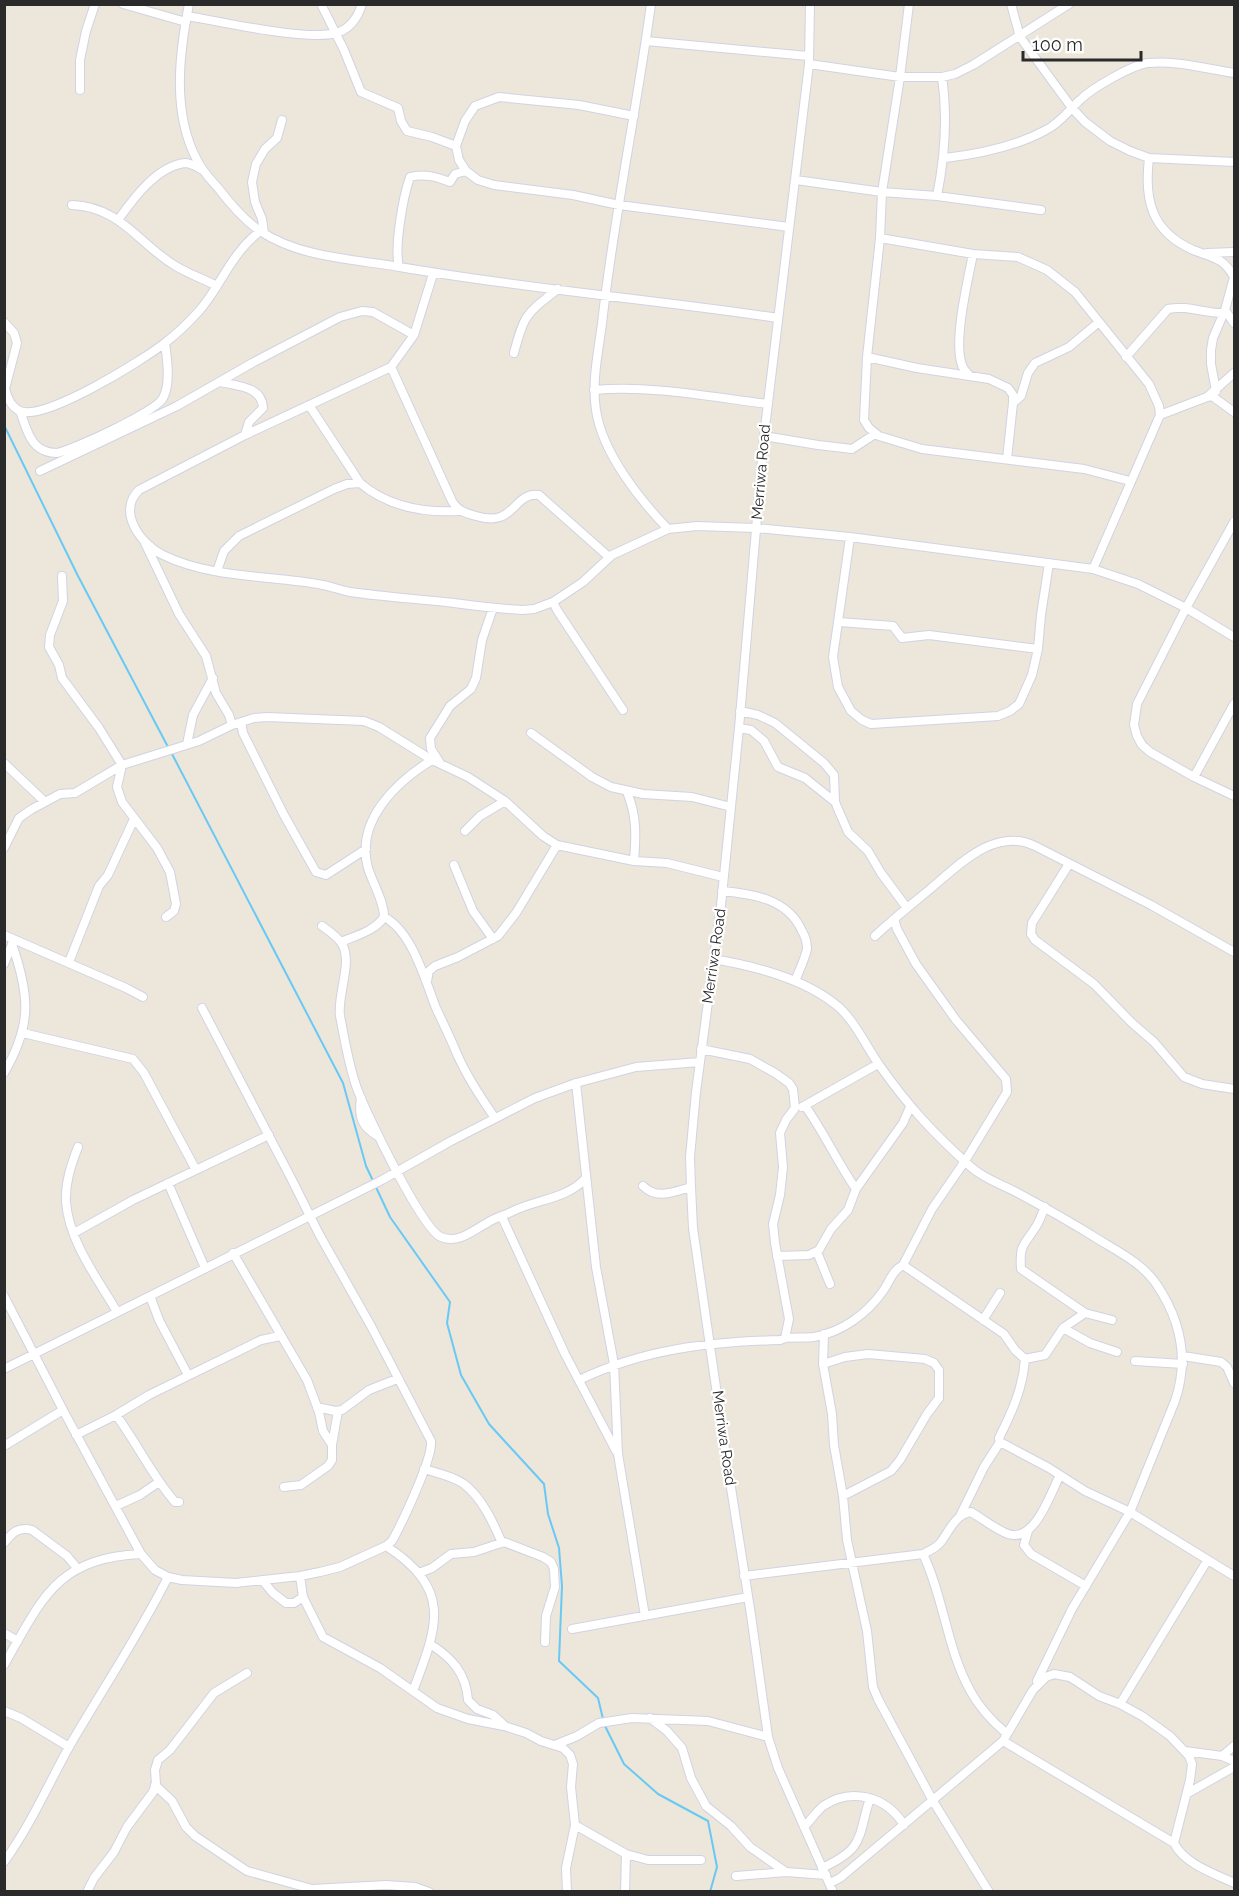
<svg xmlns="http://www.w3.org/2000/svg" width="1239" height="1896" font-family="Raleway,sans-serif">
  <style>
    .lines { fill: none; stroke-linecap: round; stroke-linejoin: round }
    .stream { stroke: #68c9f5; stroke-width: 2 }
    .minor-casing { stroke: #d0d3e4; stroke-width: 10 }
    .minor { stroke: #fff; stroke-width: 8 }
    .labels { text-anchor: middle; stroke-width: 4.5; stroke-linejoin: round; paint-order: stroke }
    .street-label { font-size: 15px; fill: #2a2a2a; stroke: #fff }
  </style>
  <rect width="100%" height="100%" fill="#ede6db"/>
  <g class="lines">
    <path class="stream" d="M4,425l74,151 90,171
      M171,752l172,331 23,83 24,51 60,85 -3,21 14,52 28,49 55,60 4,30 11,34 3,38 -3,75 39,37 5,21
      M604,1724l20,40 34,30 50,27 9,46 -7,25"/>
    <g class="minor-casing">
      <path id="minor" d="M123,4l63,18
        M189,4c-10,51 -17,109 8,156 5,11 14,20 22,29 12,16 24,30 41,42 41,27 93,28 140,36 125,22 252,32 378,51
        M321,4l23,46 17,42 37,16 3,13 6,10 25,6 24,9 3,14 7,11 12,9 16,5 79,10 46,10 170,22
        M651,4c-14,104 -36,207 -48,311 -3,30 -12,64 -7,95 6,42 43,89 72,119
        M810,4l-1,60 -45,372 -25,292 -18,177 -25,187 -6,65 1,30 2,41 31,215 27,172 17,122 10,31 55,124
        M909,4l-9,73 -18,115 -2,46 -13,119 -3,63 5,8 10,8 43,13 162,20 46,12
        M1011,4l9,33 52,71 13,14 25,19 20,10 19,7 85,4
        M187,16c32,5 125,27 152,16 13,-5 19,-15 23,-28
        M646,41l162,15
        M809,64l91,13h42l13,-3 18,-9 96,-61
        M80,90v-30l6,-29 9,-27
        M456,146l9,-25 10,-15 24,-9 80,8 55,11
        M945,158c35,-4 70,-11 101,-28 14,-7 23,-20 34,-30 12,-12 52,-35 68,-37 28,-3 59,6 86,10
        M1149,158c-5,42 2,73 44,92 20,8 30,7 41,27
        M796,180l86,12 55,4 104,14
        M937,196c8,-40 11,-78 5,-119
        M72,205c47,2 64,35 99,58 14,10 31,15 46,23
        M118,220c15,-21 39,-54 67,-57 6,0 12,4 18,7
        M264,233l-2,-14 -7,-17 -3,-20 4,-18 9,-15 12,-11 5,-18
        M880,238l93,16 45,3 29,13 28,22 74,92 10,22 1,9 -67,154
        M1207,253l27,-1
        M399,267c-5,-20 4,-70 11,-90 14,-4 27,0 40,5l5,-8 11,-3
        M433,274l-19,61 -23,32 -146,68 -106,55c-22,21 1,54 24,65 49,24 108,20 160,30 9,2 18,5 27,7 35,5 69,7 104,11 23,3 45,6 68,7l12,-1 19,-7 30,-20 29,-27 56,-26 29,-3 59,2 94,9 243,32 45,15 48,24 48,29
        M1225,310l9,13
        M4,322l10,11 3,10 -12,46c2,8 6,18 15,22 24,11 125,-52 146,-69 12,-9 23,-20 33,-31 17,-19 26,-42 42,-61 5,-7 12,-13 19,-19
        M514,353c10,-39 12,-39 44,-64
        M867,357l50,11 72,11 19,9 5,7v8l-6,56
        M1126,357l42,-48c19,-4 35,4 54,4
        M391,367l61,134c6,10 13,12 24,15 40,12 36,-24 63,-21l70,62
        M970,376c-3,-3 -7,-7 -8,-11 -9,-24 6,-85 11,-111
        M220,382c17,4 42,4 43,26l-14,14 -4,13
        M594,390c58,-5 117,7 174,14
        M1216,391l-5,-27v-14l2,-12 12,-28 9,-33
        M1207,397l5,-1 22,16
        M1013,403l8,-7 7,-23 7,-10 34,-16 30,-25
        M309,405l51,78c27,23 64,30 100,28
        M20,411c5,13 9,33 23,39 4,2 9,3 14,3 16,-3 100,-42 106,-55 8,-15 4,-39 2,-55
        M1160,415l47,-18 27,-24
        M764,436l54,9 34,4 23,-15
        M40,471l137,-65 77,-44 86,-45 22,-6 11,1 41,23
        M1234,522l-48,86 -49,96 -3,21 3,11 5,9 8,7 44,25 40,19
        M850,537l-17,120 5,30 13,24 11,9 9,4 127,-8 12,-5 9,-7 13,-29 6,-26 3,-34 8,-52
        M145,543l34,71 27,42 10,37 13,22 3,10
        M217,571l7,-20 15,-15 95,-47 13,-5 13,-1
        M62,576l1,25 -13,34 -1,12 10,18 3,13 37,50 23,37 -5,22 5,15 35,46 13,24 6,32 -2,7 -8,6
        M553,602l4,8 66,100
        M839,622l54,4 9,12 27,-3 109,14
        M740,711l18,4 17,8 49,40 10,12 1,27
        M241,722l2,11 41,82 32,57 10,3 40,-26
        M739,728l12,2 13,11 14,26 27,11 30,24 13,30 20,19 13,22 26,35
        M531,733l61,44 19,10 32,7 49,3 39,10
        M187,744l6,-29 20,-37
        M4,763l41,39
        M440,763l-9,-14 -1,-11 20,-32 21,-17 5,-11 6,-38 11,-32
        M1194,777l40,-73
        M627,792c10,24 9,44 7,69
        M465,831l15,-15 25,-15
        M4,848l15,-30 13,-9 28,-15 15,-1 47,-28 77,-24 33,-16 22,-7 13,-1 97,4 15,6 53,33 36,17 37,24 38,35 14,9 77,16 33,2 56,14
        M1069,864l-37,59 -1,11 4,6 59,44 38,39 22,19 30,35 18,7 32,5
        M454,865l19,46 20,28
        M722,891c32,3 66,8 80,40 3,5 5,13 5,18 -2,10 -8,22 -12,32
        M384,917c28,14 41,63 52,91 7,15 15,31 21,46 10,23 24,44 38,64
        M322,926c7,5 16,11 20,18 11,18 -5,51 -2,72 5,25 9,52 18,75 9,24 64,138 83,146 17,7 31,-6 46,-14 7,-5 16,-7 24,-11 25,-13 54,-12 74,-33
        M4,935l122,53 17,9
        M875,936c17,-16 36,-31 54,-46 28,-23 65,-64 106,-44l116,59 83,47
        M341,942c14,-6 34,-11 43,-25 0,-16 -11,-33 -16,-49 -13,-47 28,-86 64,-108
        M713,959c42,7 89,19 122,45 18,13 32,44 45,62 29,41 54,68 91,101 12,11 29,17 43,24 30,16 58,32 87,50 20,12 43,24 56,44 24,36 32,75 18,116l-45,111 104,64
        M69,962l30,-76 9,-11 26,-56
        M4,964l9,-22
        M427,981l2,-10 6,-5 23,-9 40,-21 18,-23 41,-68
        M23,1033l110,26 11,14 52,97
        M4,1073c28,-48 26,-77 8,-129
        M576,1083l20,184 18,97 4,90 27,162
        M361,1098c-3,20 1,29 18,39
        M805,1106c19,26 32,56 51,83
        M802,1107l76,-43
        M78,1147c-7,18 -13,36 -12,55 3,40 32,77 51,110
        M168,1183l37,85
        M643,1186c14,14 30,6 48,1
        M1045,1207c-3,6 -5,13 -8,18 -12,20 -18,18 -16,44l64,44 27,7
        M502,1217l63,137 51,97
        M74,1233l59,-33 136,-65
        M817,1252l13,32
        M233,1253l74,127 12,32 4,19 9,14v15l-4,6 -27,19 -17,2
        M777,1256l32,-1 10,-5 12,-21 17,-19 8,-21 47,-66 7,-16
        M903,1265l101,69 11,16 10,9c-2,29 -13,53 -26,79l1,4 49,26 36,23 45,21 -58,97 -35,72
        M4,1296l59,114 78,144 14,16 13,7 14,3 54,3 64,-7 20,-4 20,-5 46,-21 6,-5c10,-18 41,-83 39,-100l-60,-115 -52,-92 -28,-56 -89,-170
        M150,1296l9,24 29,55
        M983,1320l17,-27
        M1063,1328l27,15 27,9
        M824,1334l-1,30 9,50 2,31 9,51 4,44 20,91 6,56 5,12 55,102 56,91
        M785,1338c10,-1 20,0 29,-1 28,-5 53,-23 69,-46 7,-10 9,-20 20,-26l29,-56 33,-48 42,-69 -1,-13 -50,-59 -40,-56 -19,-35 -3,-10
        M1183,1356l38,6 6,5 7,16
        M1025,1359l20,-4 18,-27 22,-15
        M1135,1361l48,3
        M823,1364l22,-7 23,-3 57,5 9,4 5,7v28l-12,16 -27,46 -9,11 -48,25
        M4,1369l378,-189 69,-39 84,-43 41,-15 60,-16 64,-5
        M579,1380c65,-31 129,-38 201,-40l5,-2 4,-19 -14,-76 -2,-19 7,-29 3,-28 -3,-34 6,-13 9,-12 -2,-19 -4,-6 -14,-10 -25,-14 -49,-10
        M317,1407l18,4 7,-1 27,-20 28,-11
        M116,1415c21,28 36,61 59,87h4
        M76,1435l40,-20 33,-20 112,-55 19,-4
        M332,1445l6,-34
        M4,1446l59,-36
        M424,1469c13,4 29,7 40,15 18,14 29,38 38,59
        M116,1506l24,-11 19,-13
        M960,1516l24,-49 16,-25
        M1028,1531l-4,14 7,9 55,32
        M4,1543c8,-10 14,-17 28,-13l35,26 10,12
        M386,1546c68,44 51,81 27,145
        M923,1554c6,-3 13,-6 17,-11 9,-11 15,-29 31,-31 12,7 24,17 37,22 27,9 42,-40 52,-59
        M419,1573l13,-5 19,-14 23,-2 30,-10 39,15 8,5 3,7 1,18 -9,29 -1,26
        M300,1576l3,21 20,40 57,31 57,40 31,11 36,7 22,7 15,8 22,7 7,7 3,9 -2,23 4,38 -9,43 1,24
        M744,1576l179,-22c21,44 24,96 48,138 9,17 22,30 36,42
        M263,1581l10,12 13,10h8l9,-6
        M572,1629l176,-32
        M4,1633l14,8
        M430,1644c22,14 36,29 38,56l9,9 16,6 11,10
        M4,1665c38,-66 52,-107 137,-111
        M1120,1704l87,-143
        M4,1711l17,7 48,29
        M650,1718l17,13 15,17 9,30 15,28 25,20 19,21 36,25
        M1003,1741l171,102
        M555,1745l22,-9 22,-13 33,-5 76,3 60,16
        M1185,1751l37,5 12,5
        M1222,1756l12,-10
        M155,1785l17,16 14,26 9,9 52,35 65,18 74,-4 29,2 14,5
        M1188,1793l46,-26
        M575,1825l51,29 22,6h53
        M804,1827c6,-6 12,-15 19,-21 28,-19 63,-10 81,19
        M4,1862c26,-36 44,-77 65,-115 33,-57 70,-112 99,-170
        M822,1868c43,-20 35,-29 48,-70
        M736,1876l50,-4 40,3
        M830,1883l10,-5 163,-137 30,-51 13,-13 8,-3 16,3 29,19 21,8 22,12 28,20 19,20 3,8 -2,16 -16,63c10,21 41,31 60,40
        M87,1892l7,-14 20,-26 13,-25 26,-35 3,-8 -1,-14 3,-10 12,-10 44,-57 33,-20
        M625,1892l1,-38"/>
    </g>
    <use href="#minor" class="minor"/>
  </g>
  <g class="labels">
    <g class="street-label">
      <text transform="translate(761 472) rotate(-85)" y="5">Merriwa Road</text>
      <text transform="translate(714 956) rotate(-82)" y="5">Merriwa Road</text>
      <text transform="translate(724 1438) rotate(82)" y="5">Merriwa Road</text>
    </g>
  </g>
  <rect width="1239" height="1896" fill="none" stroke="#2a2a2a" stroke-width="12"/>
  <path d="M1023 51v9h118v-9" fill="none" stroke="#2a2a2a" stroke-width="3"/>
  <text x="1032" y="51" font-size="18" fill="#2a2a2a" stroke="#ffffff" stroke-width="4.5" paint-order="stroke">100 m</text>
</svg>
